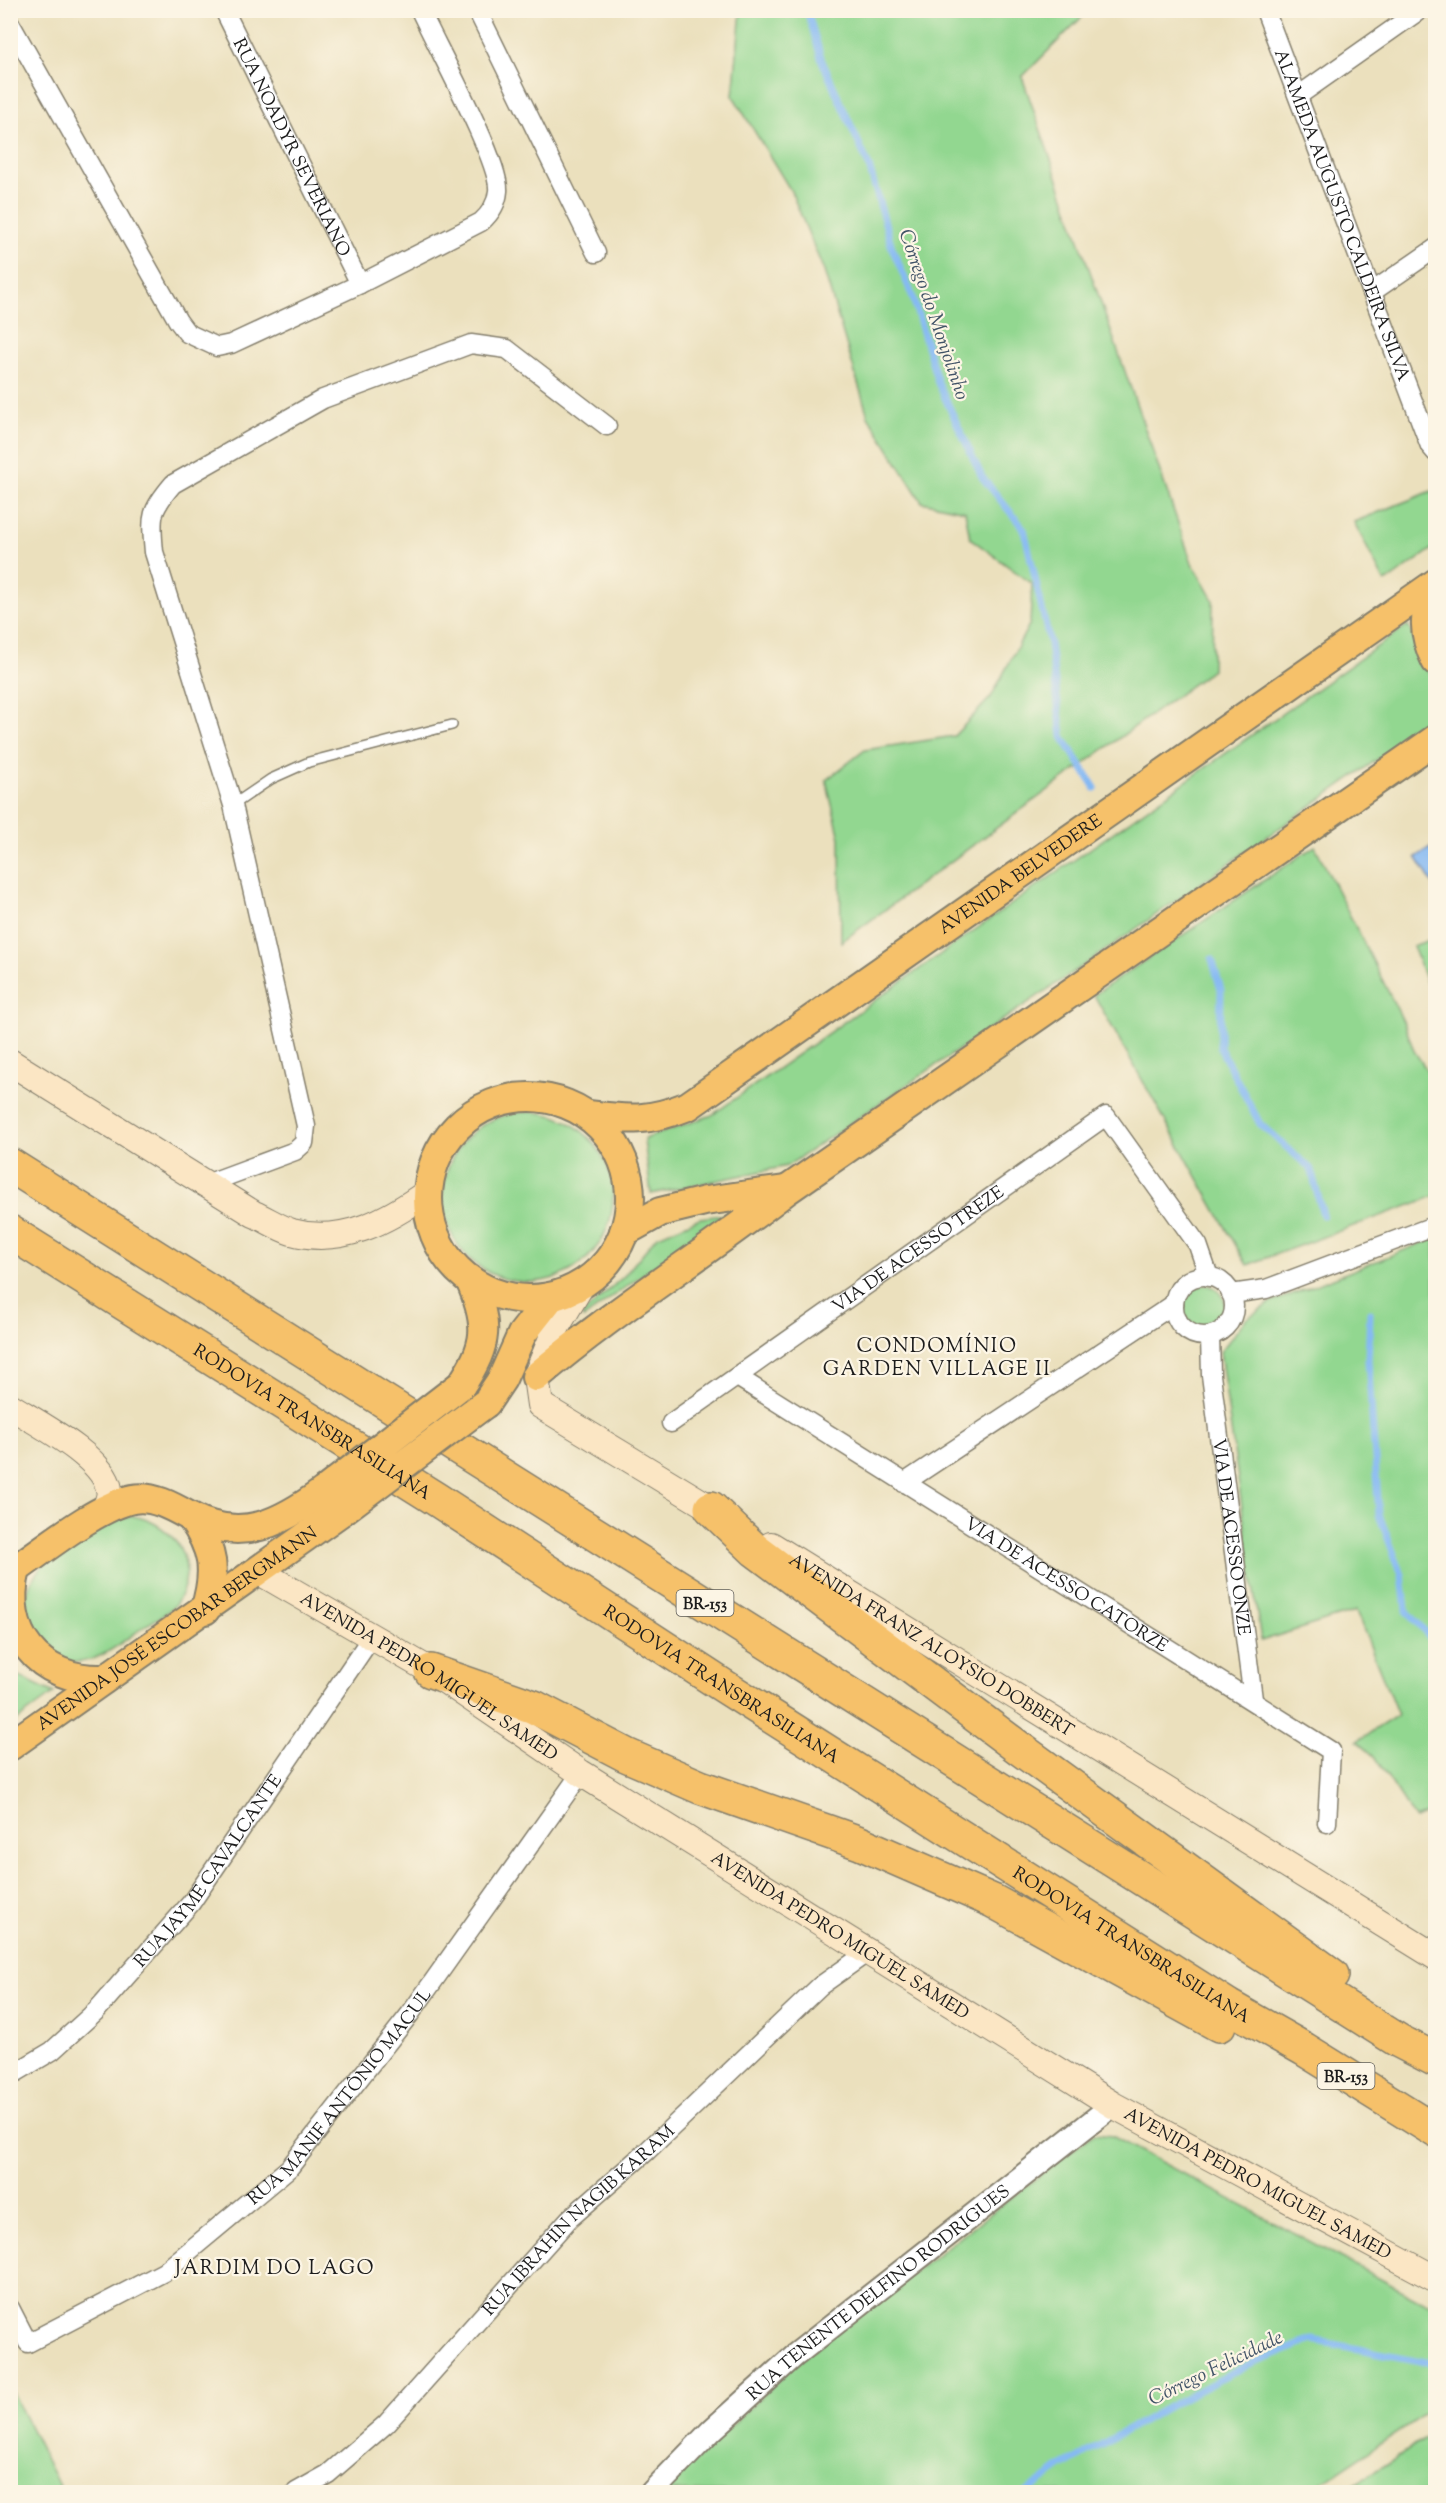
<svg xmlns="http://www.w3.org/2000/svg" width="1446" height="2503" font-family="'Sorts Mill Goudy',serif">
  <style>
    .green { fill: #92d790; stroke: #577a56; stroke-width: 1.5 }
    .water { fill: #85b9f3; stroke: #506a88; stroke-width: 1.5 }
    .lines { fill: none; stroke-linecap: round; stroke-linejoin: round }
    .stream { stroke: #85b9f3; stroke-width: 7 }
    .service-casing { stroke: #847e6c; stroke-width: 12 }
    .minor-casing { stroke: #847e6c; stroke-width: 21 }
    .tertiary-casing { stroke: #847e6c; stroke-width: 26 }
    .secondary-casing { stroke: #847e6c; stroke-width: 28 }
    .primary-casing { stroke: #847e6c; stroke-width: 32 }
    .motorway-casing { stroke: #847e6c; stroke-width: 36 }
    .service { stroke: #fff; stroke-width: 9 }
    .minor { stroke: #fff; stroke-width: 18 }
    .tertiary { stroke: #fff; stroke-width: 22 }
    .secondary { stroke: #fbe6c4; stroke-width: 26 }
    .primary { stroke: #f6c16b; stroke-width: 28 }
    .motorway { stroke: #f6c16b; stroke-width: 33 }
    .primary-bridge-casing { stroke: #847e6c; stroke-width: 32; stroke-linecap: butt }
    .primary-bridge { stroke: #f6c16b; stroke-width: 28 }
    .labels { text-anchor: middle; stroke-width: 4.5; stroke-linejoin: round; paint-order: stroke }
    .shield { fill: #fcf5e5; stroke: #5f5d58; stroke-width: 1.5 }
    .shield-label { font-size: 16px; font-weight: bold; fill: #1c1c1c }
    .street-label { font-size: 18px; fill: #1c1c1c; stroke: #fcf5e5 }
    .water-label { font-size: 20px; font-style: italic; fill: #415367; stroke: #fcf5e5 }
    .neighbourhood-label { font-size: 20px; letter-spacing: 1.5px; fill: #1c1c1c; stroke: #fcf5e5 }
  </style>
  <rect width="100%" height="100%" fill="#fcf5e5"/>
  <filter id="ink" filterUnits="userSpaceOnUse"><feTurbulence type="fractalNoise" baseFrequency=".0167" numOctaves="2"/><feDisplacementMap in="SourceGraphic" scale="12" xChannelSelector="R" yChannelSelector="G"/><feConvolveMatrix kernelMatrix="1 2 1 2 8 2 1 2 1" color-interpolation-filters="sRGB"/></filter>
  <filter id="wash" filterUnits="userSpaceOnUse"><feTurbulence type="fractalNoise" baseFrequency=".008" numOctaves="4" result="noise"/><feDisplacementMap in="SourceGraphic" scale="24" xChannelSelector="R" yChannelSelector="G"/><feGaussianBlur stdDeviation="1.35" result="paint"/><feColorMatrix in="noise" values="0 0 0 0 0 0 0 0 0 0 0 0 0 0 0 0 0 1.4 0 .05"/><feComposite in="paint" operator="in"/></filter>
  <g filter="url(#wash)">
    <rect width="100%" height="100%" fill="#ebe0bd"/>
    <path class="green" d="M741,11h347l-66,66 170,486 21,37 -1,70 -371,272 -1,-104 -14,-58 39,-30 89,-14 37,-39 39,-74 2,-39 -62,-46 -5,-27 -43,-9 -54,-86 -44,-145 -33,-80 -58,-95z
      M1432,491l3,4v52l-50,36 -31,-61z
      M1408,625l27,63v31l-338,237 -310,210 -136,28 -7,-55 68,-24z
      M1315,846l89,177 10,28 21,31v114l-188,69 -153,-270z
      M1435,938v68l-22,-60z
      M443 1197a85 85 0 1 1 170 0a85 85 0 1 1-170 0Z
      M723,1215l-139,103 -2,-3 43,-40 31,-38 44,-19z
      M1435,1238l1,572 -21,9 -41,-63 -17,-15 41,-26 -42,-104 -95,30 -41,-289 26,-33 24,-16z
      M1183 1306a21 21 0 1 1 42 0a21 21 0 1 1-42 0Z
      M133,1516c43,8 69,50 42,89 -7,9 -21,15 -30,21 -26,18 -66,55 -98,25 -6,-6 -10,-16 -14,-23 -14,-22 -7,-43 9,-62l76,-48z
      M10,1672l44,21 -43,32h-1z
      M1094,2134l18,2 323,172v99l-127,85h-645l134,-130z
      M10,2389h1l51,103h-51z
      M1435,2432v60h-92z"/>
    <path class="water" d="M1435,845v42l-19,-30z"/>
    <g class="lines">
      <path class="stream" d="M807,10l15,51 47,105 23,82 20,47 26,88 44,94 42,52 26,115 12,92 33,52
        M1212,959l9,31 -1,58 40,76 51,45 12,46
        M1370,1313l-2,47 11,155 23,60 4,35 30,34
        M1027,2492l34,-25 119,-67 72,-37 60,-23 124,24"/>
    </g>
  </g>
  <g filter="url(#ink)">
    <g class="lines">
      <g class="service-casing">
        <path id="service" d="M233,805l38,-26 38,-17 143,-37"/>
      </g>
      <g class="minor-casing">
        <g id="minor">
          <path id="s1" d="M224,10l136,274"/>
          <path d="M477,10l119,243"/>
          <path id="s2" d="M1265,10l165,436 6,7"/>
          <path d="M10,23l168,298 9,12 30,14 14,-3 129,-60 121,-62c9,-8 16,-18 17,-31 3,-28 -63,-148 -78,-181"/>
          <path d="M1298,96l122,-86"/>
          <path d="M1372,292l64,-44"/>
          <path d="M206,1184l89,-33 9,-8 2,-17 -73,-321 -79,-253c-3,-35 -5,-40 19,-68l150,-85 148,-55 36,5 100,77"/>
          <circle cx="1204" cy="1306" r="30"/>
          <path d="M1231,1294l35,-5 170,-64"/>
          <path id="s3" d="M1210,1336l1,39 42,324"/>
          <path id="s4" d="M739,1378l592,373 -4,72"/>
          <path id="s5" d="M671,1423l435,-307 92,129 11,32"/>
          <path d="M904,1483l270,-179"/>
          <path id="s6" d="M10,2076l42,-25 44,-40 95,-108 182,-268"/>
          <path id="s7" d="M10,2308l18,35 136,-71 125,-104 121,-154 171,-241"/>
          <path id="s8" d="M296,2492l32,-18 58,-50 183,-205 78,-68 173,-165 48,-34"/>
        </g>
      </g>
      <g class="tertiary-casing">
        <g id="tertiary">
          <path id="s9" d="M652,2492l60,-62 82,-74 319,-251"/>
        </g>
      </g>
      <g class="secondary-casing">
        <g id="secondary">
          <path d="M10,1062l244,152c12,5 25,14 38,18 50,14 97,-12 137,-41"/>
          <path d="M582,1284l-25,42 -21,51 4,28 187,113"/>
          <path d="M10,1406c27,17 93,51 99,83 2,7 -2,15 -5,22"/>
          <path id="s10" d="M771,1545l665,412"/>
          <path id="s11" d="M258,1571l173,100 150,102 532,332 323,174"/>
        </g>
      </g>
      <g class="primary-casing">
        <g id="primary">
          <path d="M1436,586c-14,26 -13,49 0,75"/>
          <circle cx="529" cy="1198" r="101"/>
          <path id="s12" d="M588,1115c41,5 60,7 100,-9l748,-523"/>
          <path d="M624,1232l36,-20 45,-11 80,-11"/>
          <path d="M536,1377c80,-68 169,-123 251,-187l649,-451"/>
          <path d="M461,1385c28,-40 28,-62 9,-105"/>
          <path d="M486,1403l16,-24 20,-45 29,-37"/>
          <path d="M191,1517c23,33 26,54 14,93"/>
          <path d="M16,1569c-16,64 22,112 88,110"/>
          <path d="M10,1573c31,-21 87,-67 123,-74 19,-4 40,8 56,17 52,28 92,7 135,-25"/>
          <path id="s13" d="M10,1746l332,-235"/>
        </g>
      </g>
      <g class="motorway-casing">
        <g id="motorway">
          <path d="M10,1165l1389,876 37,19"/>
          <path id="s14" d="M10,1232l426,267 286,186 506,321 76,43 132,82"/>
          <path d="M711,1508l44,42 264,198 313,227"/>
          <path d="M431,1671l103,36 92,48 74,32 160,56 133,58 226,124"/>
        </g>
      </g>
      <use href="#service" class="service"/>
      <use href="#minor" class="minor"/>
      <use href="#tertiary" class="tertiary"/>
      <use href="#secondary" class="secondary"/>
      <use href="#primary" class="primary"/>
      <use href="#motorway" class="motorway"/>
      <g class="primary-bridge-casing">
        <path id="primary-bridge" d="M324,1491l137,-106
          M342,1511l144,-108"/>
      </g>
      <use href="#primary-bridge" class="primary-bridge"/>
    </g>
  </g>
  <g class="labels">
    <g class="shield">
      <rect x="676.5" y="1590" width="57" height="26" rx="4.5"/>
      <rect x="1317.5" y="2063" width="57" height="26" rx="4.5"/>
    </g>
    <g class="shield-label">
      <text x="705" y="1609">BR-153</text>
      <text x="1346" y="2082">BR-153</text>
    </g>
    <g class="street-label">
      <text dy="6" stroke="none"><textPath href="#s1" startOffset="153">RUA NOADYR SEVERIANO</textPath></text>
      <text dy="6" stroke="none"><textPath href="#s2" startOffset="219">ALAMEDA AUGUSTO CALDEIRA SILVA</textPath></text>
      <text dy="6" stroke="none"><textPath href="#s12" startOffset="507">AVENIDA BELVEDERE</textPath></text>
      <text dy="6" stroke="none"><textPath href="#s5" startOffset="302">VIA DE ACESSO TREZE</textPath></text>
      <text dy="6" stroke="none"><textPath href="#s14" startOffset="357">RODOVIA TRANSBRASILIANA</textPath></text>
      <text dy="6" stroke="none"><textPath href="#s3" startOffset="202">VIA DE ACESSO ONZE</textPath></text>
      <text dy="6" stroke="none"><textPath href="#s4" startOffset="387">VIA DE ACESSO CATORZE</textPath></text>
      <text dy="6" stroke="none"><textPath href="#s13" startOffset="204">AVENIDA JOSÉ ESCOBAR BERGMANN</textPath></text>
      <text dy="6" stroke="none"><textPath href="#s10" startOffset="189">AVENIDA FRANZ ALOYSIO DOBBERT</textPath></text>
      <text dy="6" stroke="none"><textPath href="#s11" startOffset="201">AVENIDA PEDRO MIGUEL SAMED</textPath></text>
      <text dy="6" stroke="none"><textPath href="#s14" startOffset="843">RODOVIA TRANSBRASILIANA</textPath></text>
      <text dy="6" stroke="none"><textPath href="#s6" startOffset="288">RUA JAYME CAVALCANTE</textPath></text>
      <text dy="6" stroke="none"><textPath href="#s11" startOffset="687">AVENIDA PEDRO MIGUEL SAMED</textPath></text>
      <text dy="6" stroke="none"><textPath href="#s14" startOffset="1329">RODOVIA TRANSBRASILIANA</textPath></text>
      <text dy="6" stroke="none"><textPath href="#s7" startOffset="442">RUA MANIF ANTÔNIO MACUL</textPath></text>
      <text dy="6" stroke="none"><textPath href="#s11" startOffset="1173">AVENIDA PEDRO MIGUEL SAMED</textPath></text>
      <text dy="6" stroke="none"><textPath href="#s8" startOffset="394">RUA IBRAHIN NAGIB KARAM</textPath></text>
      <text dy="6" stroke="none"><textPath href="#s9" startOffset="302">RUA TENENTE DELFINO RODRIGUES</textPath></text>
    </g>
    <g class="water-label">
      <text transform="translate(935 314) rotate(71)" y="7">Córrego do Monjolinho</text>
      <text transform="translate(1215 2367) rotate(-26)" y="7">Córrego Felicidade</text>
    </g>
    <g class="neighbourhood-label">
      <text x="937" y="1352">CONDOMÍNIO<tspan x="937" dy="23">GARDEN VILLAGE II</tspan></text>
      <text x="275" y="2274">JARDIM DO LAGO</text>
    </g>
  </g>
  <rect width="1446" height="2503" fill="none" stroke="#fcf5e5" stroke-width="36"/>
</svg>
